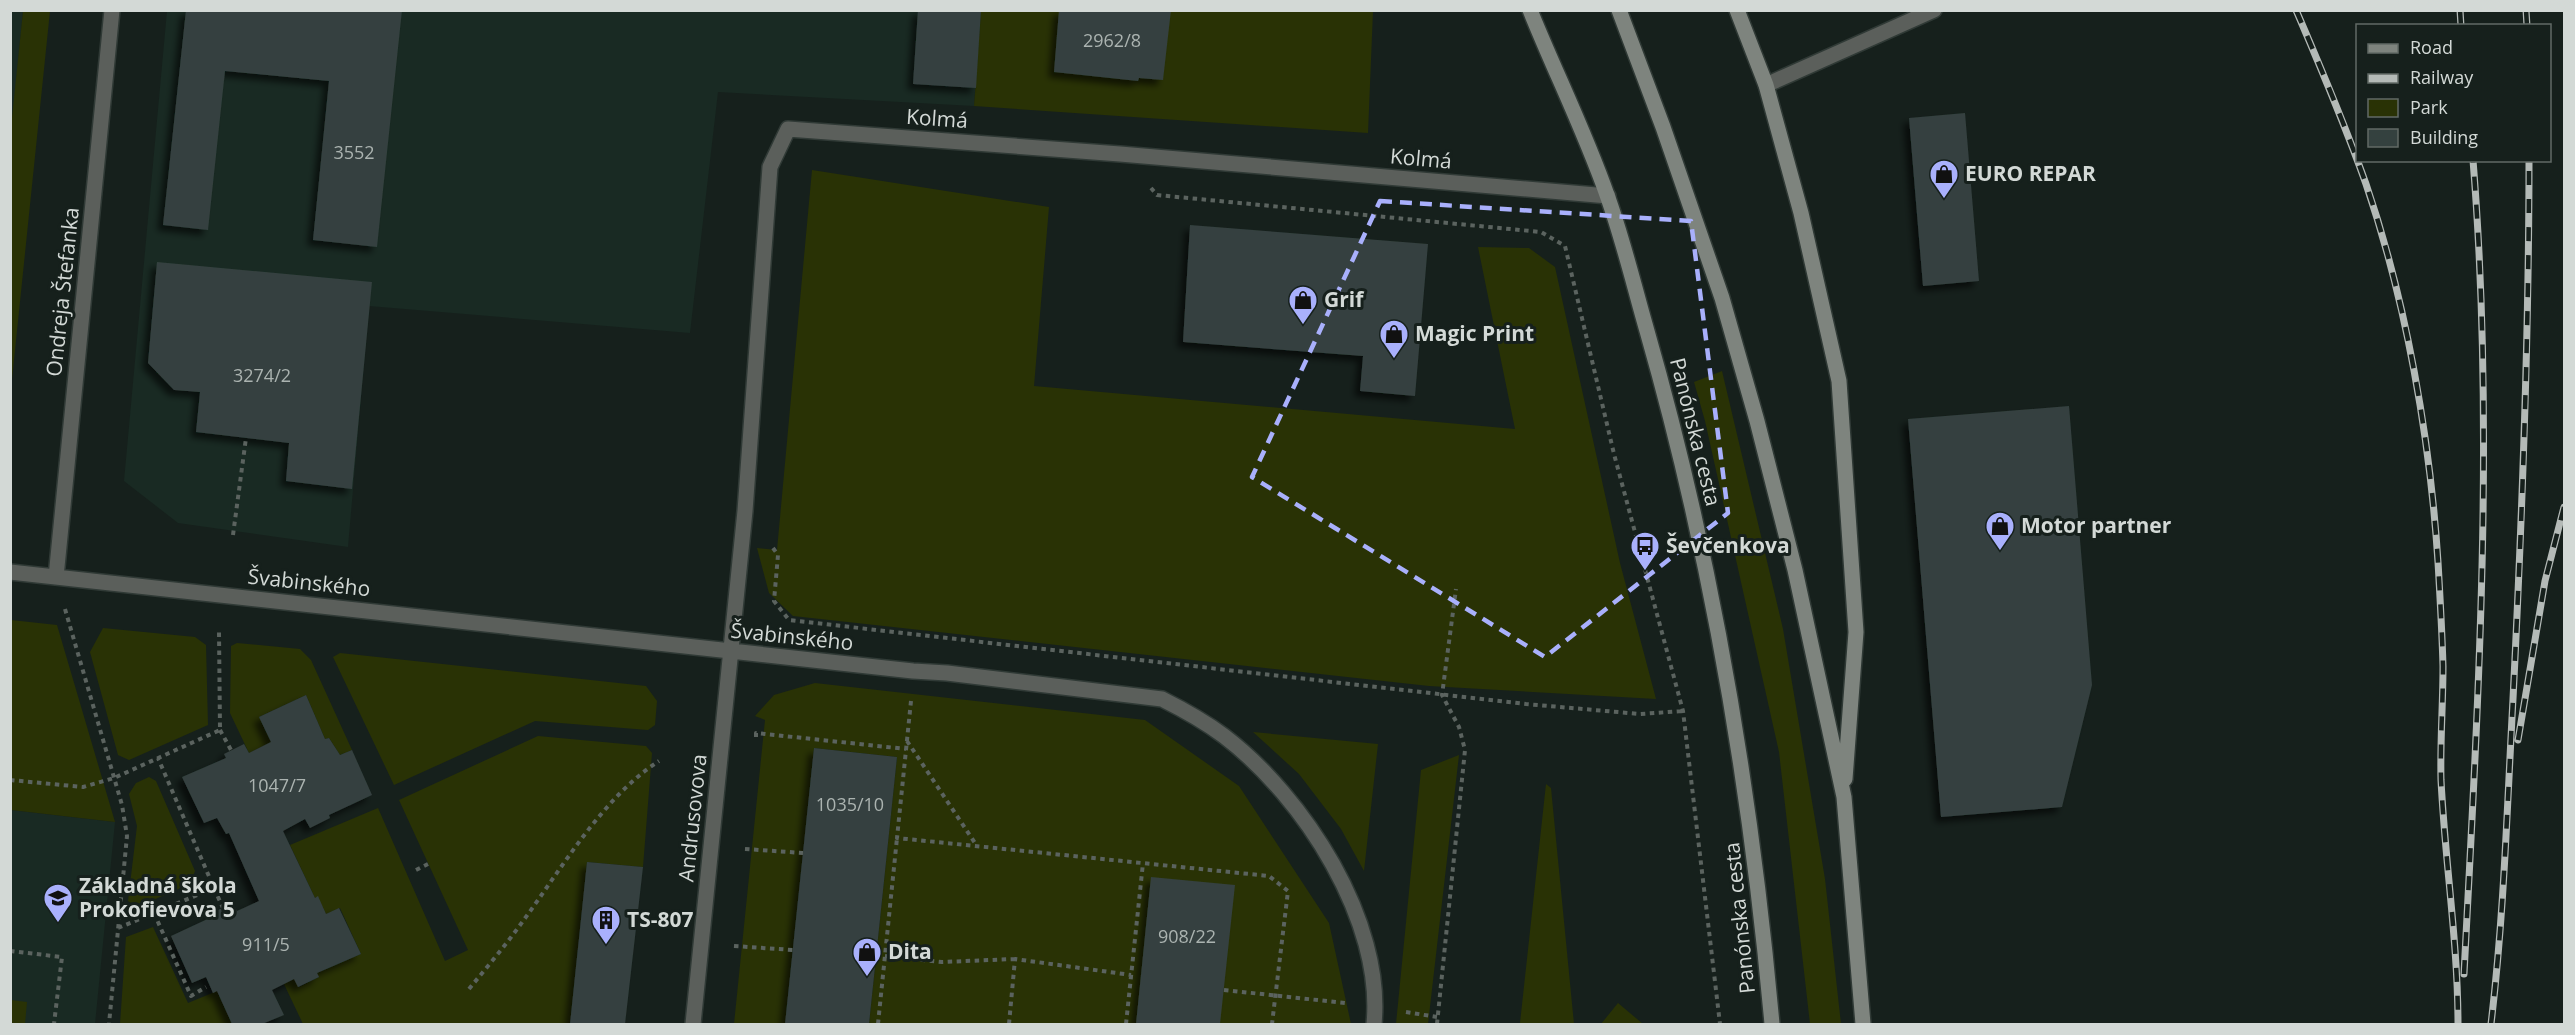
<svg xmlns="http://www.w3.org/2000/svg" width="2575" height="1035" font-family="'Open Sans',sans-serif">
  <style>
    .built { fill: #192a23 }
    .green { fill: #293205 }
    .building { fill: #34413f; filter: url(#shadow) }
    .lines { fill: none; stroke-linecap: round; stroke-linejoin: round }
    .street-casing { stroke: #303a36; stroke-width: 18 }
    .secondary-casing { stroke: #303a36; stroke-width: 18 }
    .path { stroke: #5b635f; stroke-width: 4; stroke-dasharray: 4.5 4.5; stroke-linecap: butt }
    .street { stroke: #5b5f5b; stroke-width: 15 }
    .secondary { stroke: #7e847e; stroke-width: 15 }
    .rail-casing { stroke: #b4bab7; stroke-width: 7 }
    .rail { stroke: #16201c; stroke-width: 4.5; stroke-dasharray: 14; stroke-linecap: butt }
    .marked { fill: none; stroke: #a9b0fc; stroke-width: 4.5; stroke-dasharray: 12 8; stroke-linejoin: round }
    .labels { text-anchor: middle; stroke-width: 6; stroke-linejoin: round; paint-order: stroke }
    .number-label { font-size: 18px; fill: #abb3b0 }
    .street-label { font-size: 21px; fill: #d3d9d6; stroke: #16201c }
    .poi-label { font-size: 21px; font-weight: bold; fill: #d3d9d6; stroke: #16201c; text-anchor: start }
  </style>
  <defs>
    <filter id="shadow"><feDropShadow dx="-5.5" dy="5.5" stdDeviation="3" flood-color="#0009"/></filter>
  </defs>
  <rect width="100%" height="100%" fill="#16201c"/>
  <path class="built" d="M11,10l12,1 -12,126 -1,-126z
    M167,11h814l-7,95 -256,-14 -28,241 -321,-27 -21,241 -170,-24 -54,-42z
    M11,810l104,12 -20,202h-84z"/>
  <path class="green" d="M23,11h27l-39,378 -1,-252z
    M981,11h392l-5,122 -394,-27z
    M812,170l237,37 -15,179 481,43 -37,-182 51,1 26,19 65,296 36,136 -227,-13 -636,-70 -24,-23 -12,-45 20,2z
    M1722,371l61,258 42,250 16,145h-31l-31,-272 -74,-331 -11,-39z
    M11,620l46,5 58,197 -104,-12z
    M103,628l92,9 11,8 2,80 -79,35 -11,-5 -28,-103z
    M237,643l63,6 11,11 41,90 -12,5 -11,-17 -4,1 -19,-44 -47,22 12,25 -22,11 -19,-40 1,-67z
    M340,653l306,33 11,15 -2,24 -7,5 -113,-9 -141,64 -61,-128z
    M815,683l330,37 94,66 90,137 22,101h-482l28,-267 -83,-9 -29,276h-51l31,-304 -10,-4 19,-21z
    M1253,732l125,12 -14,127 -23,-42 -42,-55z
    M538,736l108,10 6,7 -9,114 -56,-5 -17,162h-267l-19,-40 10,-5 5,8 20,-10 -2,-4 44,-19 -21,-46 -14,6 -8,-17 -3,1 -25,-53 88,-37 67,153 23,-11 -69,-150z
    M1459,755l-31,269h-32l25,-254z
    M149,777l7,4 39,90 -5,13 -53,23 -9,-6 9,-75 -8,-32 7,-11z
    M1546,784l5,4 23,236h-53l-1,-1z
    M153,927l35,76 29,-12 15,33h-112l6,-87z
    M11,1000l16,2 -2,22h-14z
    M1618,1003l25,21h-42z"/>
  <path class="building" d="M186,10h216l-25,237 -64,-7 16,-159 -104,-10 -17,159 -45,-5z
    M918,10h63l-5,78 -63,-4z
    M1059,10h112l-8,70 -24,-2 -1,3 -84,-9z
    M1965,113l14,168 -56,5 -14,-168z
    M1190,225l238,19 -13,152 -55,-5 3,-35 -180,-14z
    M157,262l215,20 -20,207 -66,-8 3,-38 -93,-11 4,-40 -26,-2 -26,-27z
    M2069,406l23,279 -30,122 -121,10 -33,-398z
    M306,695l19,44 4,-1 11,17 12,-5 20,45 -43,20 1,3 -20,10 -5,-9 -22,12 32,67 3,-2 8,18 13,-6 22,46 -44,19 2,4 -21,10 -4,-8 -22,11 12,25 -22,9h-30l-15,-33 -4,2 -7,-16 -14,6 -21,-47 43,-20v-4l19,-9 4,8 22,-10 -30,-68 -3,1 -9,-16 -13,5 -22,-46 44,-19 -2,-4 20,-10 5,9 22,-11 -12,-25z
    M814,748l83,9 -28,267h-84z
    M587,862l56,5 -18,157h-55z
    M1151,877l84,8 -15,139h-84z"/>
  <g class="lines">
    <g class="street-casing">
      <path id="street" d="M1766,85l168,-75
        M10,572l903,99 34,2 215,26c22,11 42,22 62,37 80,61 160,185 150,288
        M56,577l56,-567
        M693,1024l52,-513 25,-344 18,-38 332,25 488,42"/>
    </g>
    <g class="secondary-casing">
      <path id="secondary" d="M1530,10c25,62 55,122 77,185 16,44 27,91 40,136 65,227 104,459 125,693
        M1619,10l44,117 59,171 35,123 38,149 49,227 19,227
        M1737,10l29,75 35,128 38,168 17,251 -11,147"/>
    </g>
    <path class="path" d="M1151,188l6,7 384,37 24,14 49,208 69,257 37,313
      M233,535l13,-97
      M773,548l5,7 -4,46 15,19 737,84 114,10 43,-3
      M65,609l57,196 5,31 -18,188
      M911,701l-14,137 372,38 19,15 -16,133
      M220,730l11,20
      M756,737v-4l150,16
      M907,741l70,105
      M10,780l73,7 31,-9 106,-48 -1,-98
      M745,849l58,4
      M416,870l12,-6
      M214,888l9,20
      M154,913l37,83 15,-9
      M118,928l96,-40 -56,-130
      M734,946l59,4
      M10,951l52,6 -8,67
      M885,956l57,6 73,-3
      M469,989c18,-22 37,-44 54,-68 39,-53 80,-124 136,-160
      M1224,990l121,13
      M1406,1012l31,5
      M878,1024l19,-186
      M1009,1024l6,-65 116,16
      M1126,1024l17,-161
      M1437,1024l28,-274 -6,-23 -17,-32 14,-106"/>
    <use href="#street" class="street"/>
    <use href="#secondary" class="secondary"/>
    <g class="rail-casing">
      <path id="rail" d="M2296,10c25,58 49,115 70,174 40,117 64,254 72,378 2,34 4,69 5,104 0,38 -3,76 -2,114 4,82 17,163 17,244
        M2460,10l1,16
        M2526,10l1,16
        M2518,740l27,-159 19,-74
        M2464,974c14,-271 31,-542 9,-814
        M2491,1024c13,-108 16,-216 22,-325 9,-179 16,-359 16,-539"/>
    </g>
    <use href="#rail" class="rail"/>
  </g>
  <path class="marked" d="M1380,201l311,20 37,292 -183,144 -293,-180z"/>
  <defs>
    <g id="shop-pin" transform="scale(1.5)"><path d="M0 17L-7.5 6A9.5 9.5 0 1 1 7.5 6Z" fill="#a9b0fc" stroke="#16201c"/><path d="M-5-2.5h2.3a2.7 3.5 0 0 1 5.4 0H5L5.5 6h-11ZM-1.5-2.5h3a1.5 2.3 0 0 0-3 0Z" fill="#111"/></g>
    <g id="bus-pin" transform="scale(1.5)"><path d="M0 17L-7.5 6A9.5 9.5 0 1 1 7.5 6Z" fill="#a9b0fc" stroke="#16201c"/><path d="M-5-6H5V4H4V6H2V4H-2V6H-4V4H-5ZM-3.5-4V0h7V-4ZM-3.5 1.2v1.5H-2V1.2ZM2 1.2v1.5H3.5V1.2Z" fill="#111"/></g>
    <g id="school-pin" transform="scale(1.5)"><path d="M0 17L-7.5 6A9.5 9.5 0 1 1 7.5 6Z" fill="#a9b0fc" stroke="#16201c"/><path d="M0-5L7-2L0 1L-7-2ZM-4 1L0 2.5L4 1V4Q0 6-4 4Z" fill="#111"/></g>
    <g id="building-pin" transform="scale(1.5)"><path d="M0 17L-7.5 6A9.5 9.5 0 1 1 7.5 6Z" fill="#a9b0fc" stroke="#16201c"/><path d="M-4-6H4V6H1V3H-1V6H-4ZM-2.5-4.3h1.7v1.8h-1.7ZM.8-4.3h1.7v1.8H.8ZM-2.5-1h1.7V.8h-1.7ZM.8-1h1.7V.8H.8Z" fill="#111"/></g>
  </defs>
  <g fill-rule="evenodd">
    <use href="#shop-pin" x="1944" y="174"/>
    <use href="#shop-pin" x="1303" y="300"/>
    <use href="#shop-pin" x="1394" y="334"/>
    <use href="#shop-pin" x="2000" y="526"/>
    <use href="#bus-pin" x="1645" y="546"/>
    <use href="#school-pin" x="58" y="898"/>
    <use href="#building-pin" x="606" y="920"/>
    <use href="#shop-pin" x="867" y="952"/>
  </g>
  <g class="labels">
    <g class="number-label">
      <text x="1112" y="47">2962/8</text>
      <text x="354" y="159">3552</text>
      <text x="262" y="382">3274/2</text>
      <text x="277" y="792">1047/7</text>
      <text x="850" y="811">1035/10</text>
      <text x="1187" y="943">908/22</text>
      <text x="266" y="951">911/5</text>
    </g>
    <g class="street-label">
      <text transform="translate(937 119) rotate(4)" y="7">Kolmá</text>
      <text transform="translate(1421 159) rotate(5)" y="7">Kolmá</text>
      <text transform="translate(63 292) rotate(-84)" y="7">Ondreja Štefanka</text>
      <text transform="translate(1695 432) rotate(76)" y="7">Panónska cesta</text>
      <text transform="translate(309 583) rotate(6)" y="7">Švabinského</text>
      <text transform="translate(792 637) rotate(6)" y="7">Švabinského</text>
      <text transform="translate(693 818) rotate(-84)" y="7">Andrusovova</text>
      <text transform="translate(1740 918) rotate(-96)" y="7">Panónska cesta</text>
    </g>
    <g class="poi-label">
      <text x="1965" y="181">EURO REPAR</text>
      <text x="1324" y="307">Grif</text>
      <text x="1415" y="341">Magic Print</text>
      <text x="2021" y="533">Motor partner</text>
      <text x="1666" y="553">Ševčenkova</text>
      <text x="79" y="893">Základná škola<tspan x="79" dy="24">Prokofievova 5</tspan></text>
      <text x="627" y="927">TS-807</text>
      <text x="888" y="959">Dita</text>
    </g>
  </g>
  <rect width="2575" height="1035" fill="none" stroke="#d3d9d6" stroke-width="24"/>
  <rect x="2356" y="24" width="195" height="138" fill="#16201c" stroke="#626a66" stroke-width="1.5"/>
  <rect x="2368" y="44" width="30" height="9" fill="#7e847e" stroke="#626a66" stroke-width="1.5"/>
  <text x="2410" y="54" font-size="18" fill="#d3d9d6">Road</text>
  <rect x="2368" y="74" width="30" height="9" fill="#b4bab7" stroke="#626a66" stroke-width="1.5"/>
  <text x="2410" y="84" font-size="18" fill="#d3d9d6">Railway</text>
  <rect x="2368" y="99" width="30" height="18" fill="#293205" stroke="#626a66" stroke-width="1.5"/>
  <text x="2410" y="114" font-size="18" fill="#d3d9d6">Park</text>
  <rect x="2368" y="129" width="30" height="18" fill="#34413f" stroke="#626a66" stroke-width="1.5"/>
  <text x="2410" y="144" font-size="18" fill="#d3d9d6">Building</text>
</svg>
